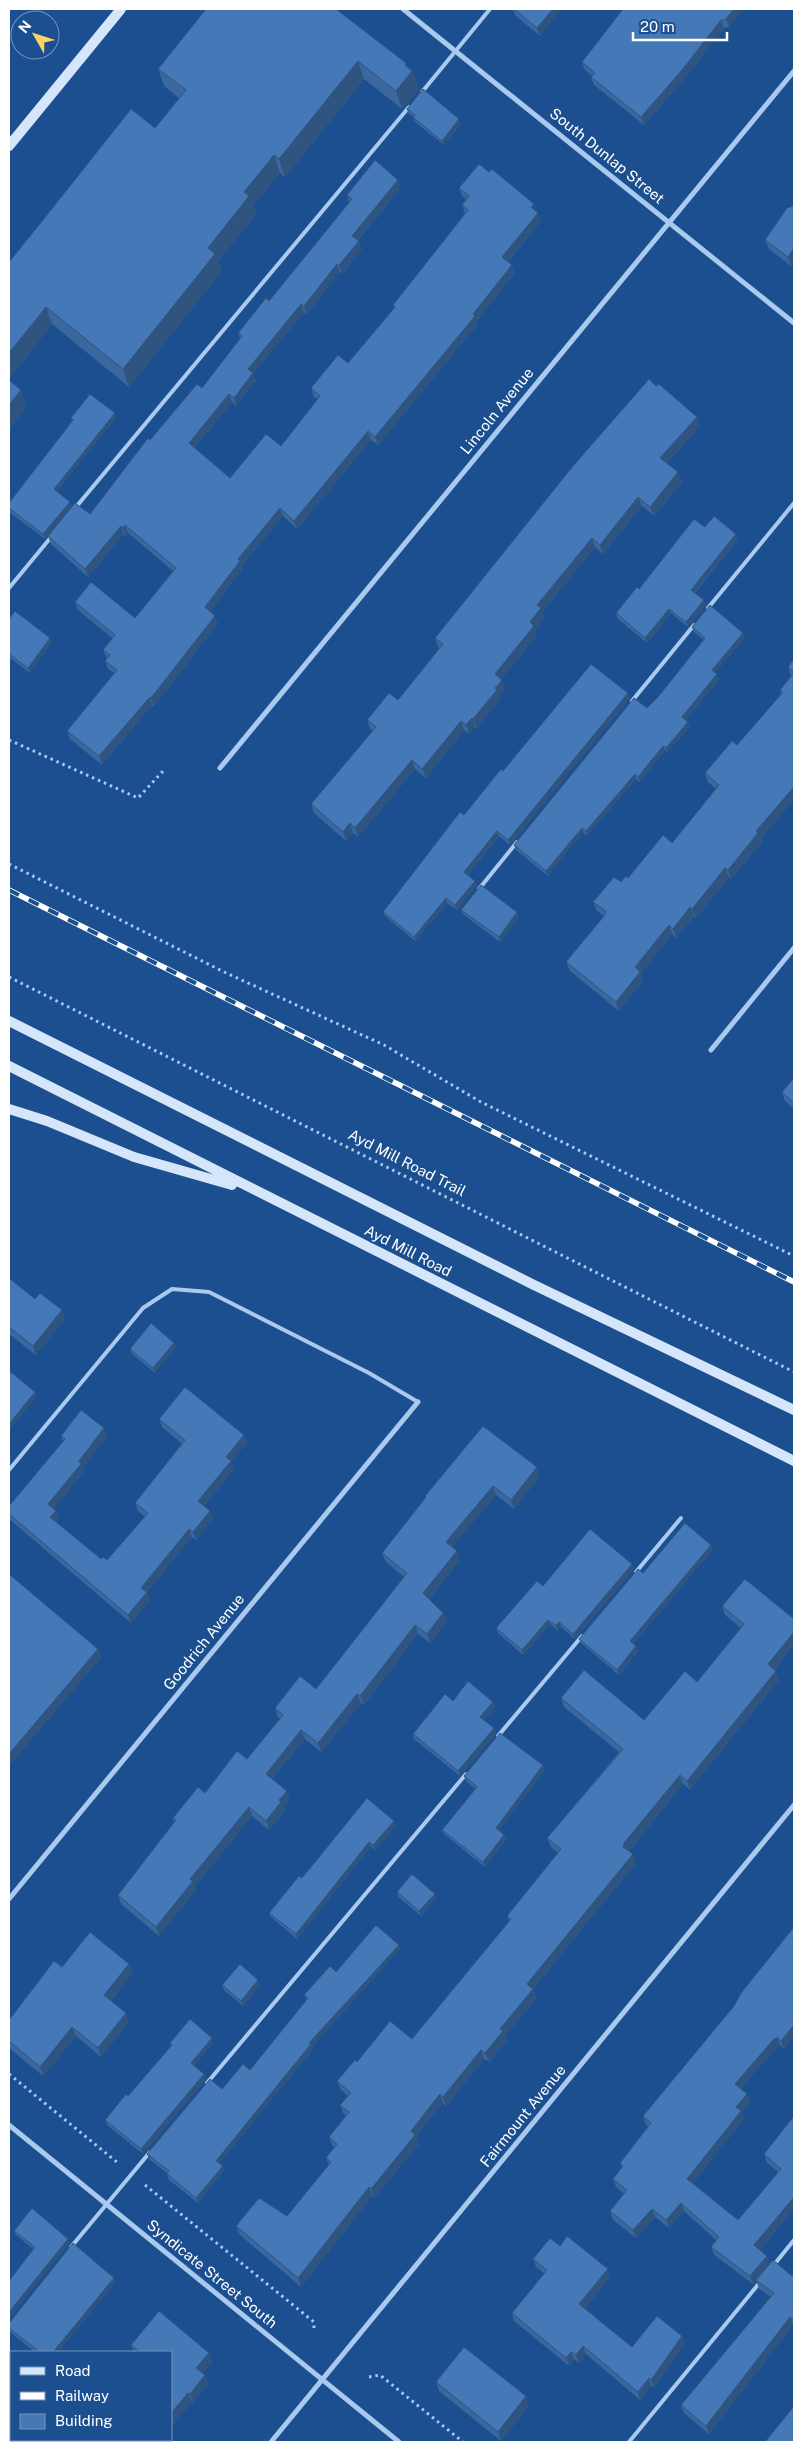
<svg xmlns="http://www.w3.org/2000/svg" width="803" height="2451" font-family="'Public Sans',sans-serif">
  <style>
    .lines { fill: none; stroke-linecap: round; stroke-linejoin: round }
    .path { stroke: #a9c9ee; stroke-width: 3; stroke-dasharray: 2.5 4; stroke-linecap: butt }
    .service { stroke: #a9c9ee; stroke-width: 4 }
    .minor { stroke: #a9c9ee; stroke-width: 5 }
    .secondary { stroke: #d6e6fa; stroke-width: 10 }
    .rail-casing { stroke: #fff; stroke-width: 5.5 }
    .rail { stroke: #1b4f8f; stroke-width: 4; stroke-dasharray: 11; stroke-linecap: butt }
    .wall { fill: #3a679d }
    .shaded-wall { fill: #305480 }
    .building { fill: #4478b7; stroke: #305480 }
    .labels { text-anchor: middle; stroke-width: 4; stroke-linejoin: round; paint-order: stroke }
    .street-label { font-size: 15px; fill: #fff; stroke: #1b4f8f }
  </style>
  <rect width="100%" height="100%" fill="#1b4f8f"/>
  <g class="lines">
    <path class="path" d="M9,740l129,58 27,-29
      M9,864l215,108 160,73 97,57 313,154
      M9,977l785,395
      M9,2074l109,89
      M145,2185l169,137v9
      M369,2377l11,-2 83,67"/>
    <path class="service" d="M422,92l68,-83
      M76,507l333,-400
      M9,588l43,-52
      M708,608l86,-105
      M632,701l62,-76
      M479,889l38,-47
      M9,1470l134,-162 29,-19 37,3 160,81 49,29
      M636,1572l45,-54
      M498,1736l84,-100
      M207,2083l259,-309
      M71,2247l79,-95
      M773,2266l21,-26
      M629,2442l132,-161"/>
    <path class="minor" d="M403,9l391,314
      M220,768l574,-697
      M711,1050l83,-102
      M9,1899l409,-497
      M9,2125l390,317
      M271,2442l523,-637"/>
    <path class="secondary" d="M9,146l112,-137
      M9,1021l525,264 260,125
      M9,1066l785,395
      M9,1109l38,12 87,36 98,28"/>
    <g class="rail-casing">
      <path id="rail" d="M9,890l785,392"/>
    </g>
    <use href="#rail" class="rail"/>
  </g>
  <path class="wall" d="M206,9l201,58 5,4 7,18 -17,20 -38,-30 -79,98 -5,-4 -27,33 3,8 -38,47 4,10 -93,116 -77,-63 -43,55v-117l146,-134 24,-30 -15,-12 -6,-17z
    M513,9h46l1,2 -20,25 -25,-21z
    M744,9l-15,18 -5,1 -39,50 -41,47 -50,-40 -3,-8 1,-1 -7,-6 -3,-8z
    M407,109l52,10 2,5 -17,21 -29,-23 -2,-5 -5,-4z
    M489,172l45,32 7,17 -33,41 7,11 -38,48 1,3 -100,121 -7,-5 -74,89 -14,-13 -41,50 1,3 -33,42 8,13 -64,82 -2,-1 -50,60 -32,-26 -3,-8 47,-58 -6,-4 -3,-8 2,-2 -4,-9 10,-11 -35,-29 -3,-8 60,16 38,-47 -45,-38 -2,3 -2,-2 -36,43 -37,-33 -3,-8 42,-22 60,-74 52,-52 38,-49 -2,-6 31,-32 80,-98 -2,-8 51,-15 3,8 -43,53 4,8 -20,25 -2,-2 -33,42 -3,-2 -51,62 3,7 -20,25 -4,-4 -38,46 36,30 51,-32 37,-47 -4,-2 -3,-9 37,-25 46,-55 -1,-3 72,-91 -3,-9 4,-6 -4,-3 -3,-8z
    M787,208l4,58 -22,-17 -4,-9z
    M656,386l41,31 3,9 -33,37 11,9 4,10 -28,34 -12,-10 -39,48 -8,-7 -53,65 2,5 -9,12 2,6 -36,44 4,10 -6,7 1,3 -23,29 -2,-1 -6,7 -5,-4 -38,48 -11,-9 -57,68 -5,-4 -7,8 -32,-28 -3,-9 62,-73 -3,-2 -3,-9 31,-20 42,-52 -2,-1 -3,-9z
    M71,418h45l-59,73 15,15 -27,33 -36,-27v-9l63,-82z
    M705,527l33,12 -43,54 11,12 -18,22 -17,-14 -24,30 -30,-25 -1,-5 23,-24z
    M9,619l43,23 -22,31 -21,-16z
    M692,627l51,6 2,4 -30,36 4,6 -33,41 2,2 2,5 -23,25 -2,-2 -25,32 -4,-3 -49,57 -4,-4 -35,44 -32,-26 -2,-5 144,-148 46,-57 -10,-8z
    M794,659v140l-33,40 1,3 -31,37 -2,-2 -33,41 -2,-2 -18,22 -4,-4 -31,39 2,8 -24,30 -49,-40 -4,-9 38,-46 -7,-5 -4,-9 28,-20 7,-4 44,-35 44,-54 -8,-7 -3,-9 32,-28 44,-51 -1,-4 11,-14 -3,-9z
    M628,693l2,5 -120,147 -11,-9 -31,39 9,10 -20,25 -10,-7 -32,38 -30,-25 -2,-4 81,-97 39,-44z
    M461,910l56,2 2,5 -19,25 -37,-28z
    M794,1078v31l-9,-8 -3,-9z
    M9,1278l26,21 27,11 3,9 -29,36 -27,-21z
    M174,1343l2,4 -21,26 -23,-19 -2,-5z
    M159,1419l88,24 -16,18 3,8 -30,37 9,13 -17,21 -4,-3 -45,55 3,8 -19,23 -122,-104v-13l54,-64 -2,-6 43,-8 3,8 -24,32 1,4 -31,37 3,2 3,8 -3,3 45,37 6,1 38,-43 -7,-6 -3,-8 47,-59 -20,-17z
    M540,1476l-26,33 -18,-14 -44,52 5,4 3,9 -31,39 14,14 4,9 -17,21 -12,-9 -54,71 -3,-2 -40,49 -16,-13 -33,40 18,21 -6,8 1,3 -16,19 -17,-14 -57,70 1,4 -37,46 -38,-32 -3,-9 56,-73 -1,-4 74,-59 33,-40 -2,-1 -3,-10 41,-19 88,-112 -18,-15 -4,-9 44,-55 -1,-2z
    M711,1545l2,4 -80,95 3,2 2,5 -19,24 -38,-32 -2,-4 64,-66z
    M634,1569l-59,70 -14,-12 -3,4 -8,-7 -27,31 -25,-22 -2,-5 47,-42z
    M722,1606l72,13v25l-20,26 5,10 -89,110 -7,-6 -54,67 7,12 -103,126 3,9 -31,38 2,4 -18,22 -5,-3 -38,47 -3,-3 -27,34 3,7 -45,54 -2,-2 -71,91 -61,-52 -4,-9 51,-10 42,-51 -3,-7 8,-11 -2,-2 -3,-8 17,-21 -2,-2 -4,-9 8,-9 -7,-6 -4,-9 20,-19 55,-23 97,-118 -2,-5 51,-63 -7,-6 -4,-9 72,-86 -55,-45 -3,-9 83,22 53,-38 44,-54 -16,-13z
    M453,1701l42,6 -11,13 10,8 2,5 -36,43 -46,-37 -1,-5z
    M543,1765l2,5 -46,60 5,5 2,4 -21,28 -41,-33 -2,-4 33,-41 -9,-8 -2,-5z
    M394,1821l2,5 -21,24 -4,-4 -74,93 -26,-22 -2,-4 33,-35z
    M397,1892l38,2 1,4 -15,18 -23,-19z
    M780,1944l4,105 -4,-4 -4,3 -35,40 6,6 3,8 -8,10 2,7 -51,64 45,37 40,-48 -11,-9 -3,-9 30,-38v93l-34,41 10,14 -17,20 -39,-29 -3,-8 5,-7 -32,-29 -15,17 -14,-11 -19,21 -23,-18 -3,-9 14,-17 -8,-7 -3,-8 9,-11 -2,-5 28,-36 -2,-3 -3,-8 91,-110z
    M399,1945l1,4 -88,98 1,2 -94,114 5,8 -26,32 -30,-24 -1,-5v-1l-18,-14 -2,-5 75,-65 28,-19 57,-70 -3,-5 32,-23z
    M129,1964l3,10 -21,26 18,22 -28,35 -25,-21 -33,40 -34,-28v-28l53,-53z
    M222,1985h38l-17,21 -19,-16z
    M213,2042l-19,24 10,8 2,5 -63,75 -36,-29 -2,-5 23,-24 43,-50 -1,-3z
    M14,2231l55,12 -60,75v-37l24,-32 -17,-14z
    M560,2246l50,31 -25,31 45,38 2,1 50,-11 3,8 -31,44 -3,-2 -11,14 -54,-46 -7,9 -5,-4 -5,7 -55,-45 -2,-8 33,-39 -9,-7 -3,-8z
    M794,2273v53l-1,-1 -84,109 -25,-21 -3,-8 90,-108 -12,-8 -3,-9 36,-4z
    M115,2283l-57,69h-23l-26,-21v-9z
    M159,2311l50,42 3,9 -9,11 2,2 3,9 -15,19 -1,-1 -21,24v-74h-37l-3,-7z
    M436,2382l90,14 3,10 -28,35 -62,-50z
    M147,2440h13l-2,2h-8z"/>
  <path class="shaded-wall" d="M553,9h6l1,2 -20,25 -3,-8z
    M734,9h10l-15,18 -3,-8z
    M721,20l3,8 -39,50 -41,47 -3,-8z
    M358,61l6,18 -79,98 -6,-18z
    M406,63l4,11 2,-3 7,18 -17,20 -6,-18z
    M459,119l2,5 -17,21 -2,-4z
    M274,155l6,18 -27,33 3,8 -38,47 4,10 -93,116 -6,-18 85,-121 36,-56z
    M398,180l3,8 -46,56 -3,-8z
    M534,204l3,8 -3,3 -3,-8z
    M538,213l3,8 -36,44 -3,-8z
    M359,241l3,8 -20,25 -3,-9z
    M794,248v14l-3,4 -3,-9z
    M337,264l3,8 -33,42 -3,-8z
    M512,265l3,8 -38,48 1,3 -100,121 -3,-8z
    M301,304l3,8 -51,62 3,7 -20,25 -2,-8 14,-29z
    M46,307l6,17 -43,55v-26z
    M21,390l6,17 -18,23v-25z
    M229,394l3,8 -41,49 -2,-8z
    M115,413l1,5 -61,75 -1,-4z
    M697,417l3,9 -37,41 -3,-9z
    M368,431l3,9 -74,89 -3,-8z
    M678,472l4,10 -28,34 -4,-9z
    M638,497l4,9 -39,48 -3,-9z
    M70,502l2,4 -27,33 -2,-5z
    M280,508l3,8 -41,50 1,3 -36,46 -2,-8 33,-48z
    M125,525l3,8 -2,3 -3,-8z
    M121,526l3,8 -36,43 -3,-8z
    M736,534l2,5 -45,55 -2,-4z
    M592,538l3,9 -53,65 2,5 -9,12 2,6 -39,48 -3,-9 35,-52 7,-17z
    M704,600l2,5 -18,22 -2,-5z
    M669,609l2,4 -24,30 -2,-5z
    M215,616l3,8 -64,82 -3,-8z
    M743,633l2,4 -31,38 -2,-5z
    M50,638l2,4 -22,31 -2,-5z
    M717,674l2,5 -35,43 -2,-5z
    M502,680l3,9 -6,7 1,3 -23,29 -4,-9z
    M628,693l2,5 -120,147 -2,-5z
    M150,697l2,8 -50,60 -3,-9z
    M472,718l3,9 -6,7 -3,-9z
    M461,721l3,9 -38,48 -4,-9z
    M688,722l2,5 -23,25 -1,-4z
    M663,746l2,4 -25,32 -2,-5z
    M412,760l3,9 -57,68 -3,-9z
    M635,774l1,5 -49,57 -1,-5z
    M794,787v12l-33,40 1,3 -31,37 -3,-9 28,-39z
    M350,823l3,10 -7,8 -3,-9z
    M582,828l1,4 -35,44 -2,-5z
    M497,831l2,5 -33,41 -2,-5z
    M725,868l4,9 -33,41 -4,-9z
    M475,881l2,4 -20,25 -2,-5z
    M446,898l1,5 -32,38 -1,-4z
    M690,907l4,9 -18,22 -3,-9z
    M517,912l2,5 -19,25 -1,-5z
    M669,925l3,9 -31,39 2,8 -24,30 -3,-9 19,-35z
    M62,1310l3,9 -29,36 -3,-9z
    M174,1343l2,4 -21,26 -2,-5z
    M35,1392l2,4 -28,35v-7z
    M104,1428l3,8 -24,32 1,4 -33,40 -3,-8 31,-43z
    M244,1435l3,8 -16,18 3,8 -33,40 -3,-8 28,-44z
    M537,1467l3,9 -26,33 -3,-9z
    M493,1486l3,9 -47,56 -3,-9z
    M56,1511l3,8 -6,6 -3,-8z
    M210,1511l3,8 -17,21 -3,-8z
    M189,1529l3,8 -45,55 3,8 -19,23 -3,-8 13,-27z
    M711,1545l2,4 -81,96 -2,-4z
    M457,1551l3,9 -34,42 -3,-9z
    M632,1564l2,5 -59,70 -2,-5z
    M443,1613l4,9 -17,21 -3,-9z
    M548,1620l2,4 -27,31 -1,-5z
    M559,1622l2,5 -3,4 -2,-5z
    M415,1625l3,9 -54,71 -4,-9z
    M794,1632v12l-23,29 -3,-9z
    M636,1646l2,5 -19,24 -2,-5z
    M98,1649l4,8 -93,109v-12z
    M776,1671l3,9 -89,110 -3,-9z
    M357,1694l4,9 -40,49 -3,-9z
    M493,1702l2,5 -13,15 -2,-5z
    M494,1728l2,5 -36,43 -2,-5z
    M301,1730l4,9 -36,44 -3,-9z
    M543,1765l2,5 -48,63 -1,-5z
    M680,1775l3,9 -55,68 -5,-5 1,-4z
    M287,1791l3,9 -6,8 1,3 -16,19 -3,-9 13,-21z
    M249,1807l3,9 -57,70 1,4 -37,46 -3,-9 34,-48z
    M394,1821l2,5 -21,24 -2,-5z
    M504,1835l2,4 -21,28 -2,-5z
    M369,1842l2,4 -74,93 -1,-5z
    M633,1854l3,9 -103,126 3,9 -31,38 2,4 -18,22 -4,-9 42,-69z
    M435,1894l1,4 -15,18 -2,-5z
    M399,1945l1,4 -88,98 1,2 -96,116 -1,-4 93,-118z
    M129,1964l3,10 -25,30 -3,-9z
    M258,1980l2,5 -17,21 -2,-5z
    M126,2013l3,9 -28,35 -3,-9z
    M794,2025v12l-10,12 -3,-8z
    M72,2027l4,9 -33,40 -3,-9z
    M777,2037l3,8 -4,3 -38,44 -3,-8 38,-44z
    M212,2038l1,4 -20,26 -2,-5z
    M481,2050l3,9 -38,47 -3,-9z
    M204,2074l2,5 -63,75 -2,-5z
    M440,2094l3,9 -27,34 3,7 -45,54 -3,-9 40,-58z
    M747,2094l3,8 -8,10 2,7 -54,68 -3,-8 49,-72z
    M223,2166l1,5 -26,32 -2,-5z
    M369,2187l3,9 -71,91 -3,-9z
    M794,2197v12l-37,45 -3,-9z
    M681,2203l3,8 -15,17 -3,-8z
    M652,2209l3,8 -19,21 -3,-8z
    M68,2239l1,4 -60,75v-6z
    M767,2256l3,8 -17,20 -3,-8z
    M608,2269l2,8 -28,34 -3,-7z
    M114,2278l1,5 -57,69h-5z
    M790,2317l3,8 -84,109 -3,-8z
    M682,2336l3,8 -31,44 -3,-8z
    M583,2346l3,8 -7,9 -3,-8z
    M571,2352l3,7 -5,7 -3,-8z
    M209,2353l3,9 -12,15 -4,-9z
    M205,2375l3,9 -15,19 -3,-9z
    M649,2378l2,8 -11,14 -2,-8z
    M188,2393l4,9 -21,24v-13z
    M526,2396l3,10 -28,35 -3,-9z
    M153,2440h7l-2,2h-5z"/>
  <path class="building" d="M206,9h130l70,54 -1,2 7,6 -16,20 -38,-30 -79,98 -5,-4 -30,37 5,4 -41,52 7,6 -92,115 -77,-62 -37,46v-91l30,-37 92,-116 24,19 31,-38 -28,-21z
    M514,9h39l-16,19z
    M623,9h111l-8,10 -5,1 -39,50 -41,47 -50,-40 4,-4 -13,-11z
    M423,89l36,30 -17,22 -29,-24 2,-2 -8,-6z
    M375,160l23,20 -46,56 7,5 -20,24 -2,-1 -33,42 -3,-2 -53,65 5,4 -19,25 -5,-4 -40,49 41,35 36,-44 15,12 39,-50 -9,-8 27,-33 10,8 47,-56 -2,-2 75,-95 -6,-5 7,-9 -10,-8 20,-24 10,8 3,-3 42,35 -3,3 7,6 -36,44 10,8 -39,49 2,2 -100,121 -7,-6 -74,90 -14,-13 -42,51 2,2 -35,46 10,9 -64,82 -1,-1 -51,59 -32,-25 50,-61 -12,-9 5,-6 -7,-5 12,-15 -40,-33 16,-20 44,36 41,-50 -51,-43 -2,3 -2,-2 -36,43 -37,-33 27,-33 15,11 58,-76 2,2 47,-56 5,4 40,-52 -4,-3 28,-35 3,3 83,-102 -5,-4z
    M794,205v43l-6,9 -23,-17 22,-32 6,-2z
    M649,379l7,7 3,-2 38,33 -37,41 18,14 -28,35 -12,-10 -38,48 -8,-7 -55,67 4,3 -11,14 4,4 -39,48 7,6 -7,8 2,2 -24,29 -1,-1 -6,7 -5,-4 -39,48 -10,-9 -57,68 -5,-5 -7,9 -32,-28 65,-77 -9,-7 22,-27 9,7 45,-56 -8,-6 138,-172z
    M9,380l12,10 -12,15z
    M90,394l25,19 -61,76 16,13 -27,32 -34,-26v-5l64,-83 -2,-2z
    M714,516l22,18 -45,56 13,10 -18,22 -17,-13 -24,29 -29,-25 21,-26 2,2 55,-70 11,8z
    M710,605l33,28 -31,37 5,4 -35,43 6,5 -22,26 -3,-2 -25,31 -3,-3 -49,57 -4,-3 -36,43 -32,-26 120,-147 13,10 11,-11 47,-59 -13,-11z
    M15,611l35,27 -22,30 -19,-14v-35z
    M794,659v13l-6,-5z
    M591,664l37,29 -120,147 -11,-9 -33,41 11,9 -20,24 -9,-7 -32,39 -31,-25 77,-100 4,3 37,-46 2,2z
    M794,673v114l-38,44 2,2 -30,37 -3,-2 -33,41 -2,-2 -17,22 -4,-4 -34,42 5,5 -24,30 -50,-40 38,-46 2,-5 -13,-9 21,-25 7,5 5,-6 2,2 35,-43 9,8 47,-58 -14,-12 27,-32 5,4 46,-53 -3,-2z
    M481,885l36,27 -18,25 -38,-27z
    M794,1078v25l-12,-11z
    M9,1278l26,21 5,-6 22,17 -29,36 -24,-19z
    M151,1323l23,20 -21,25 -23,-19z
    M11,1372l24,20 -26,32v-49z
    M185,1387l59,48 -18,22 5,4 -33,40 12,10 -17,21 -4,-3 -48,59 6,4 -19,23 -119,-101v-8l56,-67 -4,-3 20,-26 23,18 -25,33 2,3 -33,40 8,7 -6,6 51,42 2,-2 4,3 41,-47 -13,-10 50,-63 -26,-21z
    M483,1426l54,41 -26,33 -18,-14 -47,56 11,9 -34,42 20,20 -16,21 -12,-9 -55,71 -3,-2 -39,49 -17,-13 -35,44 21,17 -8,9 2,2 -15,19 -17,-14 -59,72 3,2 -37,46 -38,-32 58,-75 -3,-2 25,-31 7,6 32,-42 10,8 36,-44 -8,-7 25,-32 16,13 91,-116 -25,-20 44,-56 -1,-1z
    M685,1523l26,22 -81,96 6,5 -19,24 -38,-31 59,-70 5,4z
    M590,1529l42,35 -59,70 -14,-12 -3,4 -8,-6 -26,30 -26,-22 41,-47 6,5z
    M9,1574l89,75 -89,105z
    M745,1579l49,40v13l-26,32 8,7 -89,110 -7,-6 -56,68 -1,4 10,7 -106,130 6,5 -33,40 3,2 -18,22 -4,-3 -38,47 -3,-3 -29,37 4,4 -44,54 -2,-2 -71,91 -62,-52 23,-28 28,18 44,-54 -5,-4 11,-14 -8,-7 20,-25 -9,-7 11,-12 -14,-12 18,-21 2,2 33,-41 22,18 99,-120 -4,-3 54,-67 -14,-11 76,-89 -62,-51 23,-28 60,50 41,-49 12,11 47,-58 -22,-18z
    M468,1681l25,21 -13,15 14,11 -36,43 -45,-37 32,-40 8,7z
    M500,1733l43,32 -47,63 8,7 -21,27 -41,-32 35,-43 -13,-11z
    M367,1798l27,23 -21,24 -4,-3 -73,92 -27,-21 30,-37 3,2z
    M412,1874l23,20 -16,17 -22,-19z
    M376,1925l23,20 -90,98 2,1 -95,117 7,5 -27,32 -29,-24 2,-3 -22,-17 63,-75 12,10 21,-25 7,6 58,-72 -4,-3 26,-29 6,6z
    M794,1927v98l-13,16 -4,-4 -4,3 -38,44 12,10 -11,13 5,4 -54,68 51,41 43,-51 -17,-15 30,-38v81l-40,48 13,11 -17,20 -39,-29 8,-10 -38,-34 -15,17 -14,-11 -19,21 -23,-19 17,-21 -14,-11 10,-13 -3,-3 31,-40 -8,-7 91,-110 7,-13z
    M90,1932l39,32 -25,31 22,18 -28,35 -26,-21 -32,40 -31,-26v-21l45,-59 8,6z
    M240,1964l18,16 -17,21 -19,-16z
    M190,2019l22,19 -21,25 13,11 -63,75 -36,-29 21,-26 2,2 44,-51 -2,-2z
    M32,2208l36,31 -59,73v-31l26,-34 -21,-16z
    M567,2236l41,33 -29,35 53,43 25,-31 25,20 -31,44 -2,-2 -11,14 -55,-46 -7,9 -5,-3 -5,6 -54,-45 35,-43 -14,-11 17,-21 10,8z
    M73,2243l41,35 -61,74h-13l-31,-24v-6h1z
    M773,2260l19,16 2,-3v47l-4,-3 -84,109 -25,-21 93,-112 -18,-13z
    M159,2311l50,42 -13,15 9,7 -15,19 -2,-1 -17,20v-61h-31l-9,-7z
    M464,2347l62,49 -28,36 -62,-50z
    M794,2406v36h-29z"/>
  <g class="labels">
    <g class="street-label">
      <text transform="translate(607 156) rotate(39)" y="5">South Dunlap Street</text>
      <text transform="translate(497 411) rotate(-51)" y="5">Lincoln Avenue</text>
      <text transform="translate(407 1163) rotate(27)" y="5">Ayd Mill Road Trail</text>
      <text transform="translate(408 1251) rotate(27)" y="5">Ayd Mill Road</text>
      <text transform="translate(204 1642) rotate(-51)" y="5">Goodrich Avenue</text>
      <text transform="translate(523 2116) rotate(-51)" y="5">Fairmount Avenue</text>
      <text transform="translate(212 2274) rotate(39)" y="5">Syndicate Street South</text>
    </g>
  </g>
  <rect width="803" height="2451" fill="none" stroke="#ffffff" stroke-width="20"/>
  <rect x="10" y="2351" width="162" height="90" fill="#1b4f8f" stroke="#7695bc"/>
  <rect x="20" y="2367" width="25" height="8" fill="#d6e6fa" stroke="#7695bc"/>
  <text x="55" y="2376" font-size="15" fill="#ffffff">Road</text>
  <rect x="20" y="2392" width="25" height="8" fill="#ffffff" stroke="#7695bc"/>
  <text x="55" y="2401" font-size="15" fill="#ffffff">Railway</text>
  <rect x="20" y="2414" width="25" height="15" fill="#4478b7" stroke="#7695bc"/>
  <text x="55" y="2426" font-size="15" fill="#ffffff">Building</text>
  <g transform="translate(35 35) rotate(309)"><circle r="24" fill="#1b4f8f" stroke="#7695bc"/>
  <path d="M0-4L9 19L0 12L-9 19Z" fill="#ffd166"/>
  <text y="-8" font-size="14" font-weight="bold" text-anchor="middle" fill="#ffffff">N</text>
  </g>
  <path d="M633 32v8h94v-8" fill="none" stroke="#ffffff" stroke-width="2.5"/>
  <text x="640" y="32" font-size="15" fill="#ffffff" stroke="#1b4f8f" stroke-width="4" paint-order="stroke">20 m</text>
</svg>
